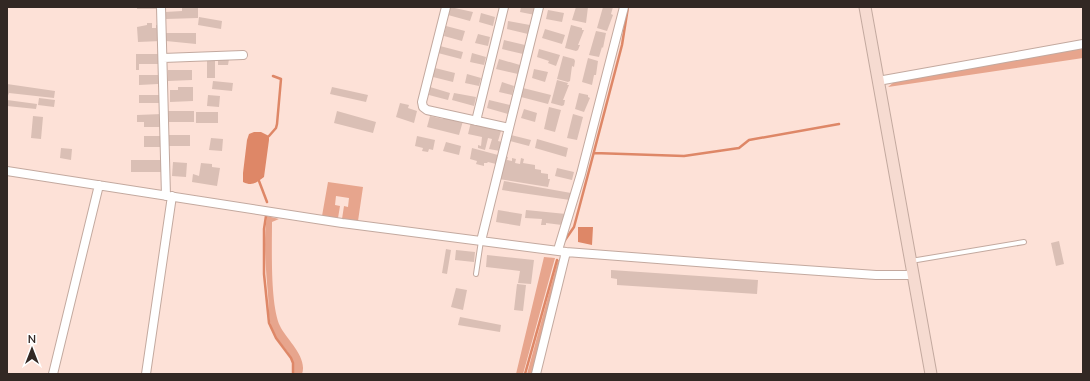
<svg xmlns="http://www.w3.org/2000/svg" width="1090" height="381" font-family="Mulish,sans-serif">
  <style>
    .green { fill: #e7a58d }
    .water { fill: #de8767 }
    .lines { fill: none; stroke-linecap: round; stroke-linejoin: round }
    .stream { stroke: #de8767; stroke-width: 2.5 }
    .building { fill: #dabfb5 }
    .lane-casing { stroke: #c3a99f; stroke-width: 6 }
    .street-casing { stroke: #c3a99f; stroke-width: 10 }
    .secondary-casing { stroke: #c3a99f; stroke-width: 13 }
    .lane { stroke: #fff; stroke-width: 4 }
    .street { stroke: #fff; stroke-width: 8 }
    .secondary { stroke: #f6dbd1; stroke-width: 11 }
  </style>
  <rect width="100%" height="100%" fill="#fde1d7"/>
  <path class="green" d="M1083,47v11l-195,29 6,-5z
    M328,182l35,5 -5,34 -16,-2 2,-13 4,1 1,-9 -13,-2 -1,9 5,1 -2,12 -16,-2z
    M267,216l12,3 -7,3c0,25 -2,83 8,104 6,13 28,31 22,48h-8c0,-24 -14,-26 -22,-45 -4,-10 -3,-23 -4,-34 -2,-26 -5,-52 -1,-79z
    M544,257l11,1 -32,116h-7z
    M558,260h3l-28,114h-6z"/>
  <path class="water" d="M254,132h7l8,4v4l-5,37c-7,5 -11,10 -21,5v-9l4,-33 2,-6z
    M578,227h15l-1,18 -14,-3z"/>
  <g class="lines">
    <path class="stream" d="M269,136l7,-8 1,-4 4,-45 -8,-3
      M594,153l90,3 55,-8 10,-8 90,-16
      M259,181l8,21
      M266,216l-2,13v45l5,49 7,15 15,20 2,5v11
      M563,243l11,-16 16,-60 32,-122 6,-38
      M525,374l32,-114"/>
  </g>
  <path class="building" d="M137,7h23v2h-23z
    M450,7l23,5 -3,9 -22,-6z
    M521,7h16l-2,8 -15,-3z
    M576,7h12l-2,16 -14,-3z
    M603,7h10l-2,7 2,1 -6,16 -10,-3z
    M182,8h16v10l-32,1 -1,-7 17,-1z
    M548,10l16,3 -2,9 -16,-3z
    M481,13l14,4 -2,9 -14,-4z
    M199,17l23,4 -1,8 -23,-4z
    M508,21l22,4 -2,9 -21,-5z
    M147,23h5v5h4v-3h4l1,16 -23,1 -1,-15 10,-2z
    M571,25l11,3v2h2l-6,15h2l-2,5 -2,1 -11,-3z
    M446,26l19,5 -3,10 -18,-5z
    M545,29l20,6 -3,9 -20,-6z
    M596,31l10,2 -3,15 -1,-1 -3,10 -10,-2z
    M166,33h30v11l-30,-3z
    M478,34l12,3 -2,9 -13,-3z
    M504,40l21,5 -2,9 -21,-5z
    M440,46l23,6 -2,7 -23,-6z
    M539,49l21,6 -4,11 -8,-3 1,-2 -12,-4z
    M472,53l14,4 -2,8 -14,-3z
    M136,54h26l-1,10h-22v6h-3z
    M563,56l11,3 1,2 -1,6 -2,-1 -2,15 -2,1 -11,-3z
    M588,58l10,3 -2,14h-2l-2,10 -10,-3z
    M207,59h8v19h-8z
    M218,59h11l-1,6h-10z
    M499,59l21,6 -2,9 -22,-5z
    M435,68l20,5 -2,9 -20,-5z
    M534,69l14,3 -3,10 -13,-4z
    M168,70h24v10l-24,1z
    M467,74l14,4 -2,8 -14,-3z
    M139,75h23v12h-4v-3l-19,1z
    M557,80l11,3 -1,2h2l-6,15h2l-1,5 -2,1 -11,-3z
    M213,81l20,2 -1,8 -20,-2z
    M502,82l12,4 -2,9 -13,-3z
    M7,84l48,7 -1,7 -45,-5 -2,5z
    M178,87h15v14l-23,1v-12h8z
    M332,87l36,8 -2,7 -36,-8z
    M430,87l20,6 -2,7 -19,-5z
    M523,88l28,7 -3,9 -27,-7z
    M454,93l22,4 -2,9 -22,-6z
    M579,93l9,2v2l2,1 -6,14 -9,-3z
    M139,95h23v8h-23z
    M208,95l12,1 -1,11 -12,-1z
    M39,98l16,2 -1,7 -16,-2z
    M7,100l30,4 -1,5 -29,-3z
    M489,100l21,5 -2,9 -21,-6z
    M400,103l9,2 -1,3 9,3 -3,12 -18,-6z
    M549,107l12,3 -6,22 -11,-3z
    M524,109l13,4 -2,9 -14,-4z
    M168,111h26v11h-25z
    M337,111l39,11 -3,11 -39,-10z
    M196,112h22v11h-22z
    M162,114v13h-18v-5h-7v-7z
    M573,114l10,3 -6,23 -10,-2z
    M33,116l10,1 -2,22 -10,-1z
    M430,116l13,3 1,-3 19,5 -4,14 -32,-8z
    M471,122l24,6v2l6,1 -3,10 4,1 -2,9 -11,-2 3,-10 -4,-1 -3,12 -7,-2v-3l3,1 1,-9 -14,-3z
    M169,135h21v11h-21z
    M511,135l20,5 -2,6 -19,-5z
    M144,136h19v11h-19z
    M417,136l18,4 -2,10 -4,-1 -1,3 -6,-1 1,-3 -8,-2z
    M211,138l12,1 -1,12 -13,-1z
    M537,139l31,9 -2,9 -31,-9z
    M446,142l15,4 -2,9 -16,-4z
    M61,148l11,1 -1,11 -11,-2z
    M472,148l26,7 -2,9 -8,-2 -1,1h-3v3l-8,-2 1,-3 -7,-2z
    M504,156l4,1 -1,3 5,1v-3l4,1 -1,4 5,1 1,-6 3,1 -1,4 12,2v4l6,1v3l7,1v5h2l-2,8 -49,-8z
    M131,160h33v12h-33z
    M173,162l14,1 -1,14 -14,-1z
    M201,163l11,1v3l8,1 -3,18 -25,-4 1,-8 6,2z
    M557,168l17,4 -2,8 -17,-4z
    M504,181l67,12 -1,7 -68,-10z
    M498,210l24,4 -2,12 -24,-4z
    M526,210l40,4 -1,7h-3v4l-16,-2v2h-5l1,-6 -17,-1z
    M1059,241l5,23 -8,2 -5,-23z
    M446,249l5,1 -4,24 -5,-1z
    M456,250l19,2 -1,10 -19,-2z
    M487,255l47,5 -3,24 -13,-1 2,-12 -34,-4z
    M611,270l147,10 -1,14 -140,-9v-6l-6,-1z
    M517,284l9,1 -3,26 -9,-1z
    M456,288l11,2 -4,20 -12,-3z
    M460,317l41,8 -1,7 -42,-7z"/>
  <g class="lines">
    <g class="lane-casing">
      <path id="lane" d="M911,261l113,-19
        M476,274l5,-33"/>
    </g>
    <g class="street-casing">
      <path id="street" d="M161,7l5,189
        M446,7l-24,95 1,5 4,3 82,18
        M163,58l80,-3
        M878,81l205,-37
        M476,121l28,-114
        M7,171l335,52 224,29 196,15 114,8h38
        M481,241l58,-234
        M558,250l23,-76 43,-167
        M53,374l46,-189
        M146,374l26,-178
        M536,374l30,-122"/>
    </g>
    <g class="secondary-casing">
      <path id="secondary" d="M865,7l66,367"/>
    </g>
    <use href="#lane" class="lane"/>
    <use href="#street" class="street"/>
    <use href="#secondary" class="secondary"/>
  </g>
  <rect width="1090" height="381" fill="none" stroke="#322824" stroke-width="16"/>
  <g transform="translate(32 349)" stroke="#ffffff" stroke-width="3" paint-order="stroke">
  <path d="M0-3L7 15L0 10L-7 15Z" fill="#322824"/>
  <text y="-6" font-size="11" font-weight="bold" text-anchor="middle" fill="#322824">N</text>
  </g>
</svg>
